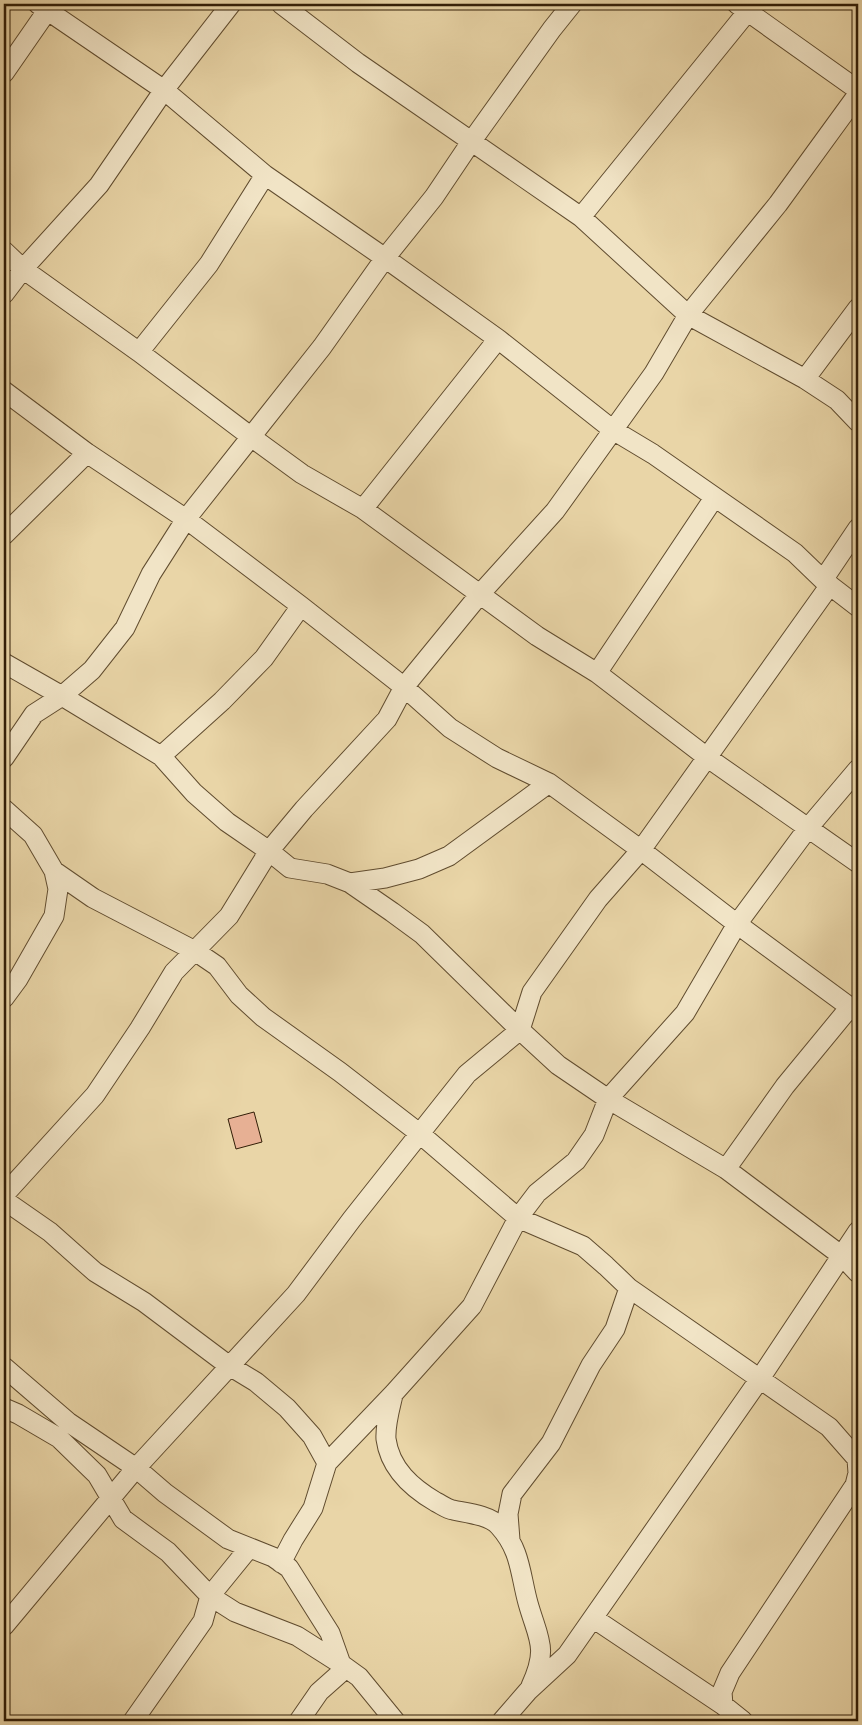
<svg xmlns="http://www.w3.org/2000/svg" width="862" height="1725" font-family="Alegreya,serif">
  <style>
    .building { fill: #e7b094; stroke: #321e07 }
    .lines { fill: none; stroke-linecap: round; stroke-linejoin: round }
    .minor-casing { stroke: #604c2f; stroke-width: 21 }
    .minor { stroke: #f1e4c6; stroke-width: 19 }
  </style>
  <rect width="100%" height="100%" fill="#e9d5a7"/>
  <filter id="stains"><feTurbulence type="fractalNoise" baseFrequency=".004" numOctaves="4"/><feColorMatrix values="0 0 0 0 .2 0 0 0 0 .09 0 0 0 0 .02 0 0 0 .5 -.17"/></filter>
  <radialGradient id="worn" r=".72"><stop offset=".6" stop-color="#630" stop-opacity="0"/><stop offset="1" stop-color="#630" stop-opacity=".3"/></radialGradient>
  <path class="building" d="M254,1112l8,30 -26,7 -8,-30z"/>
  <g class="lines">
    <g class="minor-casing">
      <path id="minor" d="M38,4l126,86 101,85 120,83 113,81 115,91 40,24 142,99 28,27 35,27
        M281,4l77,59 223,154 107,98 117,64 32,21 21,22
        M737,4l121,86
        M4,73l43,-62
        M581,217l167,-206
        M4,251l19,18 116,83 111,84 52,38 61,35 174,127 60,37 111,85 150,105
        M4,294l19,-25 76,-84 65,-95 67,-86
        M139,352l70,-88 56,-89
        M805,379l53,-71
        M4,391l83,62 99,66 115,87 103,81 46,41 47,30 52,25 92,67 96,74 121,89
        M363,509l135,-170
        M4,535l83,-82
        M823,580l35,-52
        M4,663l58,33 99,60 33,37 33,29 42,29 21,17 37,6 23,9 42,29 30,22 98,96 38,35 50,34 118,70 116,87 16,17
        M597,673l117,-175
        M161,756l61,-55 42,-43 37,-52
        M4,758l30,-44 28,-18 30,-26 33,-42 26,-54 35,-55 136,-172 63,-89 49,-61 37,-55 81,-113 20,-25
        M4,809l29,26 21,36 39,27 102,53 22,15 22,29 24,22 77,55 79,61 99,85 65,28 23,20 23,22 200,139 29,33
        M350,883l35,-5 34,-9 30,-13 100,-73
        M4,998l14,-19 36,-63 4,-27 -4,-18
        M726,1169l59,-83 65,-79
        M4,1195l91,-100 45,-67 34,-56 55,-56 40,-65 35,-42 83,-90 17,-32 76,-93 75,-83 99,-138 34,-58 90,-111 80,-110
        M4,1200l46,32 45,40 49,30 84,63 28,17 31,26 25,28 15,27
        M4,1367l64,55 68,46 29,25 63,46 45,18 16,11 41,65 11,31
        M393,1395c-3,13 -8,30 -7,44 4,30 26,49 50,63 6,3 11,7 17,8 14,3 36,5 46,16 22,24 21,48 29,77 10,36 21,44 3,83
        M4,1408l14,6 41,24 38,37 26,44 45,33 42,44 25,16 62,24 44,28 18,13 36,44
        M510,1540l-2,-26 4,-20 39,-51 40,-78 24,-36 14,-41
        M281,1563l12,-23 20,-32 14,-45 67,-70 78,-87 46,-88 19,-25 39,-32 18,-26 14,-36 77,-86 52,-89 71,-96 50,-59
        M593,1618l130,87 20,16
        M4,1626l132,-158 160,-174 56,-75 115,-145 53,-44 12,-38 66,-93 43,-49 189,-265
        M723,1705l-1,-13 8,-19 125,-188 3,-12 -1,-14
        M133,1721l70,-100 7,-25 39,-48
        M299,1721l20,-29 27,-24
        M502,1721l26,-30 39,-36 192,-275 99,-149"/>
    </g>
    <use href="#minor" class="minor"/>
  </g>
  <rect width="862" height="1725" fill="none" stroke="#e9d5a7" stroke-width="20"/>
  <rect x="5" y="5" width="852" height="1715" fill="none" stroke="#321e07" stroke-width="2.5"/>
  <rect x="10" y="10" width="842" height="1705" fill="none" stroke="#321e07"/>
  <rect width="100%" height="100%" filter="url(#stains)"/>
  <rect width="100%" height="100%" fill="url(#worn)"/>
</svg>
